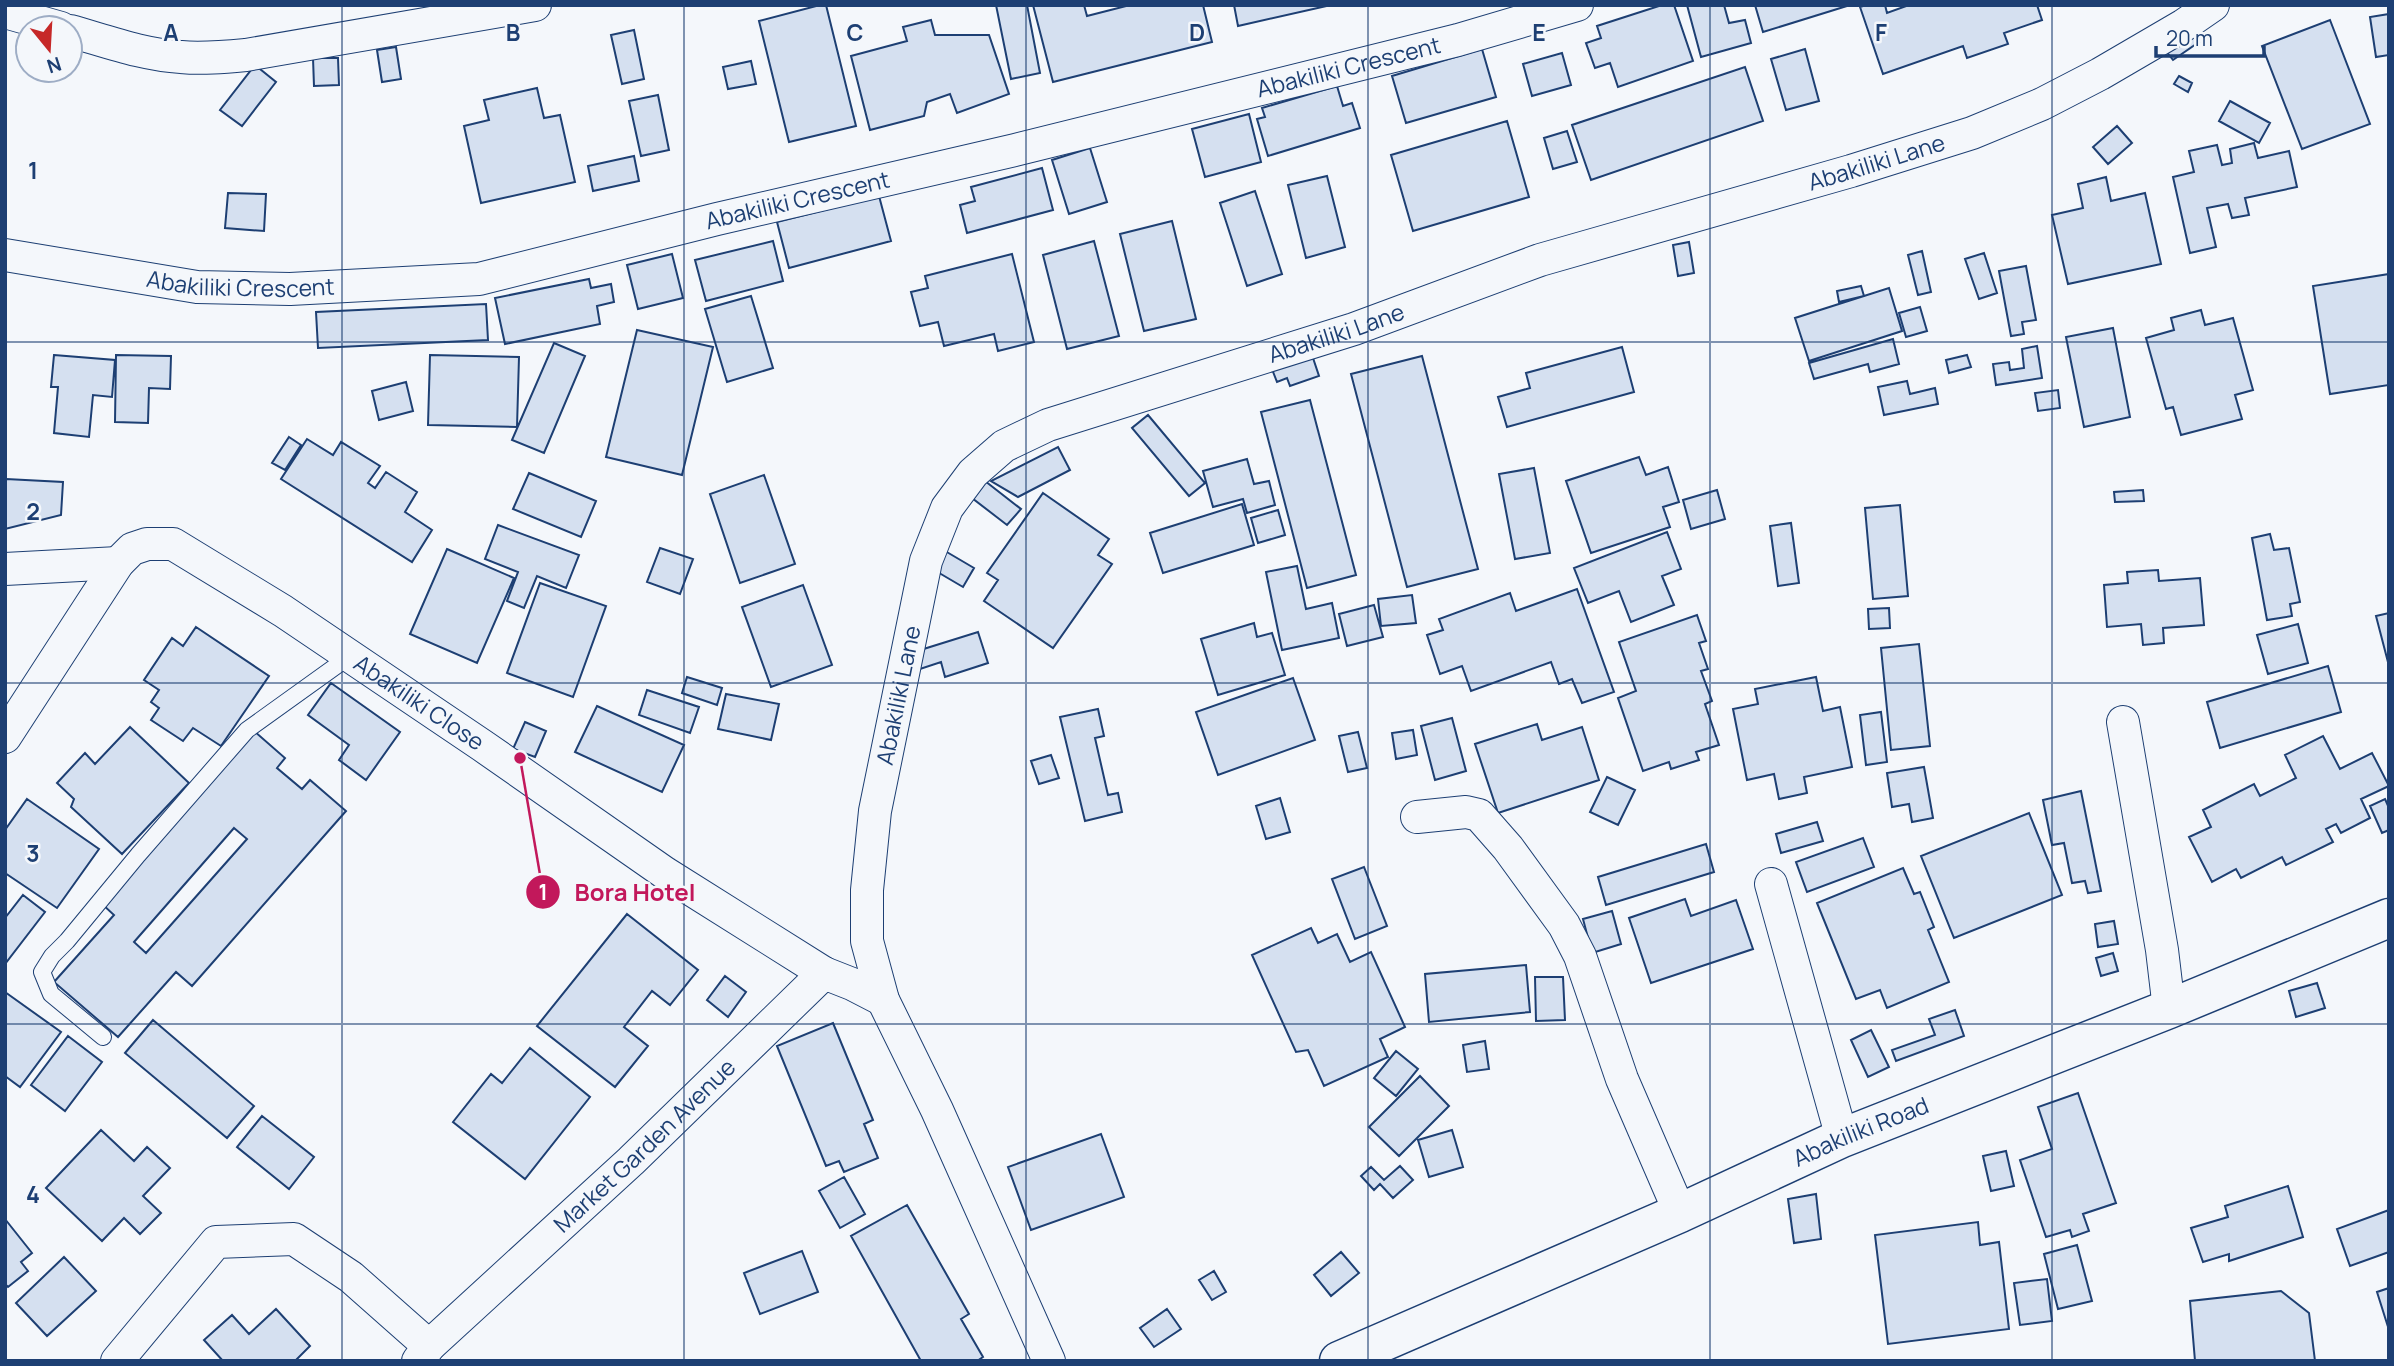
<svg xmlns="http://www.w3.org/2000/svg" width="2394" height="1366" font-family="Manrope,sans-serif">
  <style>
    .building { fill: #d5e0f0; stroke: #1d3f73; stroke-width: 2; fill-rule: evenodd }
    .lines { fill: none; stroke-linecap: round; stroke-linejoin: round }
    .lane-casing { stroke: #1d3f73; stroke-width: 18 }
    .street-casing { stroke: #1d3f73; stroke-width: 34 }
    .secondary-casing { stroke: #1d3f73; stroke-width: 41 }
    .lane { stroke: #f4f7fb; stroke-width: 16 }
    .street { stroke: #f4f7fb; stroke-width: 32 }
    .secondary { stroke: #f4f7fb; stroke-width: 38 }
    .grid { fill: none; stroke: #1d3f73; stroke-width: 2; stroke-opacity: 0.55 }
    .labels { text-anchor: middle; stroke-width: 5; stroke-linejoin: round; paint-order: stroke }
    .street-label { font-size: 23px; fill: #1d3f73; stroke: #f4f7fb }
    .grid-label { font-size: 23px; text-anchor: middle; font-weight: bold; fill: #1d3f73; stroke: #f4f7fb; stroke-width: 5; stroke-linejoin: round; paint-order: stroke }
    .leader { fill: none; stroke: #c2185b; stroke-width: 2.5 }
    .callout-dot { fill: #c2185b; stroke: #f4f7fb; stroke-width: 2.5 }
    .mark-label { font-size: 21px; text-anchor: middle; font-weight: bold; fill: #fff }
    .callout-label { font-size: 24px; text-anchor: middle; font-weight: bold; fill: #c2185b; stroke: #f4f7fb; stroke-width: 5; stroke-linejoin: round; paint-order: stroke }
  </style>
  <rect width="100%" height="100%" fill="#f4f7fb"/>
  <path class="building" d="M820,5h6l30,121 -67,16 -30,-121z
    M996,5h31l13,68 -29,6z
    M1033,5h51l3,11 43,-11h73l9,37 -159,40z
    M1234,5h97l-93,21z
    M1662,5h12l19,56 -75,26 -8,-24 -15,5 -9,-25 15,-5 -4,-12z
    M1687,5h37l5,18 16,-3 6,23 -50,14z
    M1755,5h92v1l-84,26z
    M1866,5h19l2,8 22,-8h128l5,15 -38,13 4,11 -41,14 -4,-12 -80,28 -23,-67z
    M2389,14v41l-13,2 -6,-40z
    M931,20l4,15h54l20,59 -52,19 -7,-19 -23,8 -3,14 -54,14 -19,-74 56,-15 -4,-14z
    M2330,20l40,104 -68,25 -40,-103z
    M2189,28l10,14 -26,18 -11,-14z
    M634,30l10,49 -22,5 -11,-49z
    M396,47l5,32 -19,3 -5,-32z
    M1482,49l14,48 -90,26 -14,-47z
    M1805,49l14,52 -33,9 -15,-51z
    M1562,53l9,32 -39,11 -9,-32z
    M313,58h25l1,27 -25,1z
    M751,61l5,23 -28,5 -5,-22z
    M255,65l21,17 -34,44 -22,-16z
    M1745,67l18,54 -172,59 -19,-55z
    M2179,76l13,7 -4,9 -14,-8z
    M1337,86l6,20 9,-3 8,25 -92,28 -11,-37 8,-2 -3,-9z
    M537,88l7,30 16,-3 15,67 -94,21 -17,-77 25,-6 -5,-20z
    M658,95l11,55 -28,6 -12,-55z
    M2230,101l40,22 -11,20 -40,-22z
    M1249,114l12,48 -56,15 -13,-48z
    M1507,121l22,76 -116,34 -22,-76z
    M2117,126l15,17 -24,21 -15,-17z
    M1567,131l10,31 -24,7 -9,-31z
    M2254,143l4,15 31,-7 8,36 -52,11 4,17 -17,3 -4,-14 -21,4 9,39 -26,6 -17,-76 21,-5 -5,-21 28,-6 5,20 10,-2 -2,-14z
    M1090,148l17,54 -38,12 -17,-54z
    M634,156l5,25 -46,10 -5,-25z
    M1042,168l11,42 -86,23 -7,-28 15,-4 -4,-14z
    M1327,176l18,71 -39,11 -18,-73z
    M2106,177l5,24 34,-8 16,71 -93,20 -16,-69 31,-7 -5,-24z
    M1255,191l27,83 -35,12 -27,-83z
    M228,193l38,1 -2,37 -39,-3z
    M879,196l12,45 -102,27 -12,-46z
    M1172,221l24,98 -52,12 -24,-97z
    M773,241l10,40 -77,20 -11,-41z
    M1094,241l25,95 -52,13 -24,-94z
    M1689,242l5,31 -16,3 -5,-31z
    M1922,251l9,41 -13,3 -10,-40z
    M1984,253l13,40 -18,6 -14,-40z
    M672,254l11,44 -45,11 -11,-44z
    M1012,254l22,88 -36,9 -4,-17 -50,12 -6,-24 -18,4 -9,-34 17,-4 -3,-12z
    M2026,266l10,54 -14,2 2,12 -13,2 -12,-65z
    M2389,274v111l-59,9 -17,-108z
    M589,279l2,9 20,-4 3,18 -17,4 3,18 -95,20 -10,-46z
    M1861,286l3,10 -25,6 -2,-11z
    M1889,288l13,43 -93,30 -14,-43z
    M751,296l22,72 -46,14 -22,-73z
    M486,304l2,36 -170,8 -2,-36z
    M1920,307l7,24 -21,6 -7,-24z
    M2201,310l4,15 28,-7 20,72 -18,5 7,24 -61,16 -8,-28 -7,2 -20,-71 28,-8 -3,-12z
    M2113,328l17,89 -46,10 -18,-90z
    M637,330l76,17 -31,128 -76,-18z
    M1893,339l6,25 -29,8 -2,-8 -54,15 -5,-16z
    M554,343l31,13 -41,97 -32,-13z
    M2037,346l5,32 -46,7 -3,-21 16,-2 1,8 14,-2 -2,-19z
    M1622,347l12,45 -127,35 -9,-30 32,-9 -4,-15z
    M54,355l61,5 -3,37 -19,-2 -4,42 -35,-4 4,-46h-7z
    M116,355l55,1 -1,33 -21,-1 -1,35 -33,-1z
    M430,355l89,2 -2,70 -89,-2z
    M1312,355l7,21 -29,10 -3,-8 -10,4 -5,-13z
    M1967,355l4,12 -22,6 -3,-13z
    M1422,356l56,213 -71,18 -56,-213z
    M1907,381l3,13 25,-6 3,16 -54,11 -6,-28z
    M406,382l7,29 -34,9 -7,-29z
    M2058,390l2,18 -22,3 -3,-18z
    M1310,400l46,175 -49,13 -46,-176z
    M1148,415l57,68 -16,13 -57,-68z
    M289,437l12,8 -16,25 -13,-7z
    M307,439l26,16 8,-13 39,24 -12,17 7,5 11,-16 31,20 -12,20 27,18 -20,32 -131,-83z
    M1058,447l12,23 -52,27 -27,-16z
    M1639,457l7,18 22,-8 11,35 -16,5 7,20 -79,26 -25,-72z
    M1247,459l7,25 15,-3 6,24 -28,8 -4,-14 -30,8 -10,-36z
    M1534,468l16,85 -35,6 -16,-85z
    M529,473l67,28 -15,36 -68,-28z
    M764,475l31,89 -55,19 -30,-89z
    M6,479l57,3 -2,33 -56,14z
    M985,481l36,28 -14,16 -35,-27z
    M1717,490l8,29 -34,10 -8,-29z
    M2143,490l1,11 -29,1 -1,-10z
    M1043,493l66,46 -11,16 14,9 -59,84 -69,-47 14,-21 -11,-7z
    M1242,504l12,41 -91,28 -13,-40z
    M1900,505l8,91 -35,3 -8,-91z
    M1278,510l7,25 -27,8 -7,-25z
    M1791,523l8,60 -21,3 -8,-60z
    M498,525l81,30 -13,33 -29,-12 -13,32 -17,-7 11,-29 -33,-13z
    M1667,532l14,37 -19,7 12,29 -43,17 -12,-31 -31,12 -14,-35z
    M2270,534l4,16 15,-2 11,54 -10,2 2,12 -25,4 -15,-82z
    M660,548l33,11 -13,35 -33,-12z
    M940,548l34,20 -11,19 -34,-20z
    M447,549l67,29 -37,85 -67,-29z
    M1297,566l9,43 26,-6 7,35 -57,12 -16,-78z
    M2158,570l1,11 41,-3 4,47 -41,3 1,15 -21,2 -2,-21 -34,3 -3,-42 24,-2 -1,-11z
    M540,583l66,23 -33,91 -66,-24z
    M803,585l29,80 -61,22 -29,-80z
    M1577,589l37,103 -32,11 -10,-24 -13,5 -8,-22 -80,29 -9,-25 -22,8 -13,-39 16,-5 -4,-11 71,-26 6,18z
    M1412,595l4,28 -35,3 -3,-27z
    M1374,605l9,32 -36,9 -8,-32z
    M1889,608l1,20 -21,1 -1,-20z
    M2389,613v53l-13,-50z
    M1697,615l9,26 -7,2 9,26 -7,2 11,30 -7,3 14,41 -23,7 3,8 -28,9 -2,-7 -26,9 -25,-73 18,-7 -17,-49z
    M1254,623l3,14 15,-4 13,42 -67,20 -17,-56z
    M2298,624l10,39 -40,11 -11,-39z
    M196,627l73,49 -48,70 -28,-18 -10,13 -32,-21 8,-12 -8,-6 8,-12 -15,-10 28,-42 11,8z
    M978,632l10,31 -43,14 -4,-15 -21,7 -6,-17z
    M1919,644l11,102 -39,4 -10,-102z
    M2328,666l13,46 -121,36 -13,-46z
    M687,677l35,11 -5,17 -35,-12z
    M1816,677l7,34 17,-4 12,60 -48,10 3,16 -28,6 -5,-25 -27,6 -14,-71 25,-5 -3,-15z
    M1293,678l22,62 -97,35 -22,-63z
    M331,683l69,49 -34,48 -27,-20 10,-15 -41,-30z
    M647,690l52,17 -9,26 -51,-18z
    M726,694l53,10 -8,36 -53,-11z
    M597,706l87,39 -22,47 -87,-40z
    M1098,709l6,27 -9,2 13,57 10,-2 4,19 -37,9 -25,-104z
    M1881,712l6,50 -21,3 -6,-50z
    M1452,718l14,53 -31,9 -14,-54z
    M525,722l21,9 -11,26 -22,-8z
    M1537,724l5,16 40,-13 17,53 -101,33 -23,-69z
    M130,727l59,56 -67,71 -51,-47 3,-8 -17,-16 28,-30 10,11z
    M1413,730l4,25 -21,4 -4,-26z
    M254,731l31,27 -8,10 25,21 8,-9 36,31 -154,175 -16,-14 -58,65 -64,-55 60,-67 -12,-11zM234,828l13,11 -101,114 -12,-11z
    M1358,732l9,36 -19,4 -9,-36z
    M2323,736l17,33 32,-16 17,33 -28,13 9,19 -29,15 -5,-9 -10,5 7,13 -47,23 -4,-8 -41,21 -5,-9 -24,13 -23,-45 22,-10 -8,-17 51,-26 6,12 36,-18 -11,-23z
    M1051,755l8,23 -20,6 -8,-23z
    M1924,767l9,51 -21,4 -3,-18 -17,3 -5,-34z
    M1607,777l28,13 -17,35 -28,-13z
    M2081,791l20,100 -13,2 -3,-12 -13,2 -8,-40 -12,2 -9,-45z
    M1280,798l10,34 -24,7 -10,-33z
    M27,799l72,50 -42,59 -52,-35v-43z
    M2385,799l4,9v22l-7,3 -12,-27z
    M2029,813l33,82 -108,43 -33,-82z
    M1817,822l6,19 -42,12 -5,-19z
    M1863,838l11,29 -67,25 -11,-30z
    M1706,844l8,28 -108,33 -8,-28z
    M1364,867l23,59 -32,13 -23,-60z
    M1903,868l11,26 6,-2 14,35 -6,3 21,52 -62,26 -7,-18 -24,9 -39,-96z
    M23,895l22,17 -40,52v-46z
    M1685,899l6,17 45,-16 17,49 -102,34 -22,-65z
    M1612,911l9,33 -29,9 -9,-34z
    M627,914l71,56 -28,35 -18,-14 -28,36 24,19 -33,41 -78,-61z
    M2114,921l4,23 -20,3 -3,-23z
    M1311,928l7,15 19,-9 13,28 21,-10 34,75 -25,12 8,18 -64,29 -16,-36 -12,2 -44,-97z
    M2113,953l5,18 -17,5 -5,-18z
    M1526,965l4,47 -101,10 -4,-48z
    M725,976l21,16 -18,25 -21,-17z
    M1535,977h28l2,43 -29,1z
    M2317,983l8,25 -29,9 -7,-26z
    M5,992l56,40 -41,55 -15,-11z
    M1955,1010l9,26 -68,25 -4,-11 43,-15 -6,-16z
    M153,1020l101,86 -27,32 -102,-85z
    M833,1023l40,97 -9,4 14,34 -34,14 -5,-11 -13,5 -49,-120z
    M1871,1030l18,37 -21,10 -17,-37z
    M68,1036l34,26 -37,49 -34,-26z
    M1485,1041l4,28 -22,3 -4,-27z
    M530,1048l60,49 -65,82 -72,-57 38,-48 11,9z
    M1396,1051l22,18 -22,27 -22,-18z
    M1420,1076l29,30 -50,50 -30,-29z
    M2078,1093l38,110 -33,11 6,17 -17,6 -2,-7 -24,7 -26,-77 32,-11 -14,-42z
    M262,1116l52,41 -25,32 -52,-42z
    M101,1130l33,31 13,-14 23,21 -27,28 18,17 -21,21 -16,-16 -22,23 -56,-53z
    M1452,1130l11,37 -34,10 -11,-37z
    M1101,1134l23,63 -93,33 -23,-63z
    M2006,1151l8,35 -23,5 -8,-35z
    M1400,1166l13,14 -20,18 -13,-14 -6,6 -13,-14 10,-9 13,13z
    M844,1177l21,37 -25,14 -21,-37z
    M2288,1186l15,51 -74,24v-7l-26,8 -12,-34 37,-11 -3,-11z
    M1816,1194l5,45 -27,4 -6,-44z
    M907,1205l62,109 -8,5 22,38 -6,4h-56l-70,-125z
    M2389,1210v42l-39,14 -13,-37z
    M5,1219l27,34 -11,9 7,9 -20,16 -3,-3z
    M1978,1222l2,23 19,-3 10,87 -121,15 -13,-109z
    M2077,1245l15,56 -34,8 -14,-55z
    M802,1251l16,41 -58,22 -16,-41z
    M1341,1252l18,21 -28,23 -17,-21z
    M64,1257l32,34 -49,45 -31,-33z
    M1214,1271l12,21 -14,8 -13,-20z
    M2047,1279l5,42 -32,4 -6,-42z
    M2389,1288v42l-12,-38z
    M2281,1291l28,22 6,48h-120l-5,-60z
    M276,1309l34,37 -15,15h-72l-19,-21 28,-25 17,19z
    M1167,1309l14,20 -27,18 -14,-19z"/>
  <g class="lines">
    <g class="lane-casing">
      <path id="lane" d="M103,1037l-52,-43 -9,-22 10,-16 15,-15 71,-86 109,-125 103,-74"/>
    </g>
    <g class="street-casing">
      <g id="street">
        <path d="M5,12l56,16"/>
        <path d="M70,31c36,10 73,24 111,26 21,2 43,0 65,-2l289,-50"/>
        <path id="s1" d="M5,255l192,32 93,2 189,-10 238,-60 298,-69 443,-110 119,-35"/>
        <path d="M5,569l113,-6"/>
        <path d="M2123,722l39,228 7,59"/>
        <path id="s2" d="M5,737l113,-174 14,-14 15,-5h26l110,67 200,135 182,127 159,100"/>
        <path d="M1417,817l49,-5 13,3 29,33 56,77 16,31 42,123 58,134"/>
        <path d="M1771,884l71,254"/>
        <path d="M117,1361l99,-119 78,-3 57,38 78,69"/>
        <path id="s3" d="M418,1361l11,-15 202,-185 193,-188 28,11 31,16"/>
        <path id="s4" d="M1049,1361l-112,-251 -54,-110 -16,-59v-51l8,-79 51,-250 21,-53 26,-35 31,-27 44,-21 306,-96 186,-69 311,-89 121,-38 70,-29 58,-30 84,-49 29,-20"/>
      </g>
    </g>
    <g class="secondary-casing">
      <g id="secondary">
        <path id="s5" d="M1339,1361l341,-148 162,-75 327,-129 220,-91"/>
      </g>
    </g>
    <use href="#lane" class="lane"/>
    <use href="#street" class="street"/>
    <use href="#secondary" class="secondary"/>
  </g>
  <path class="grid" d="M342,5v1356M684,5v1356M1026,5v1356M1368,5v1356M1710,5v1356M2052,5v1356M5,342h2384M5,683h2384M5,1024h2384"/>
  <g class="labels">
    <g class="street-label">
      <text dy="8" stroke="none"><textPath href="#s1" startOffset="1372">Abakiliki Crescent</textPath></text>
      <text dy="8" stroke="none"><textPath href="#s4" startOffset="1904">Abakiliki Lane</textPath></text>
      <text dy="8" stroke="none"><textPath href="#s1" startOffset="805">Abakiliki Crescent</textPath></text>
      <text dy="8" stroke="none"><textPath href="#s1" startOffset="238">Abakiliki Crescent</textPath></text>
      <text dy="8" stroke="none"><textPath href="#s4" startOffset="1337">Abakiliki Lane</textPath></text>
      <text dy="8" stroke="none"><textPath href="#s4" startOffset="707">Abakiliki Lane</textPath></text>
      <text dy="8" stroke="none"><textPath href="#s2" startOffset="562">Abakiliki Close</textPath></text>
      <text dy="8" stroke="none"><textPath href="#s5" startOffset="570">Abakiliki Road</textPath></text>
      <text dy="8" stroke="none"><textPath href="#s3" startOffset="313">Market Garden Avenue</textPath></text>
    </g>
  </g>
  <g class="grid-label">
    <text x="171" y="41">A</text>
    <text x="513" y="41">B</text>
    <text x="855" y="41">C</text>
    <text x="1197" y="41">D</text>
    <text x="1539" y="41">E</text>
    <text x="1881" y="41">F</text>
    <text x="33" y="179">1</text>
    <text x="33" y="520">2</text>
    <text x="33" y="862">3</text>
    <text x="33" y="1203">4</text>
  </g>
  <path class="leader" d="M520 758L543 892"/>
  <g class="callout-dot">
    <circle cx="520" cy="758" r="7"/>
    <circle cx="543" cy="892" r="18"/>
  </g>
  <g class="mark-label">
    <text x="543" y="900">1</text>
  </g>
  <g class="callout-label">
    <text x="635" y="901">Bora Hotel</text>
  </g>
  <rect width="2394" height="1366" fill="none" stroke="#1d3f73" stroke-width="14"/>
  <g transform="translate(49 49) rotate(162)"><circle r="33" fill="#f4f7fb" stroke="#9eadc5" stroke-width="2"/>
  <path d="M0-5L12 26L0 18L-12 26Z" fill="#c62828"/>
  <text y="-10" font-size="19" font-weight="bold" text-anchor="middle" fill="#1d3f73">N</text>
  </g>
  <path d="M2156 46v10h108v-10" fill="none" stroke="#1d3f73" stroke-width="3.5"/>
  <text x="2166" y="46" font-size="21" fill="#1d3f73" stroke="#f4f7fb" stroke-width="5" paint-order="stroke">20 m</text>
</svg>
